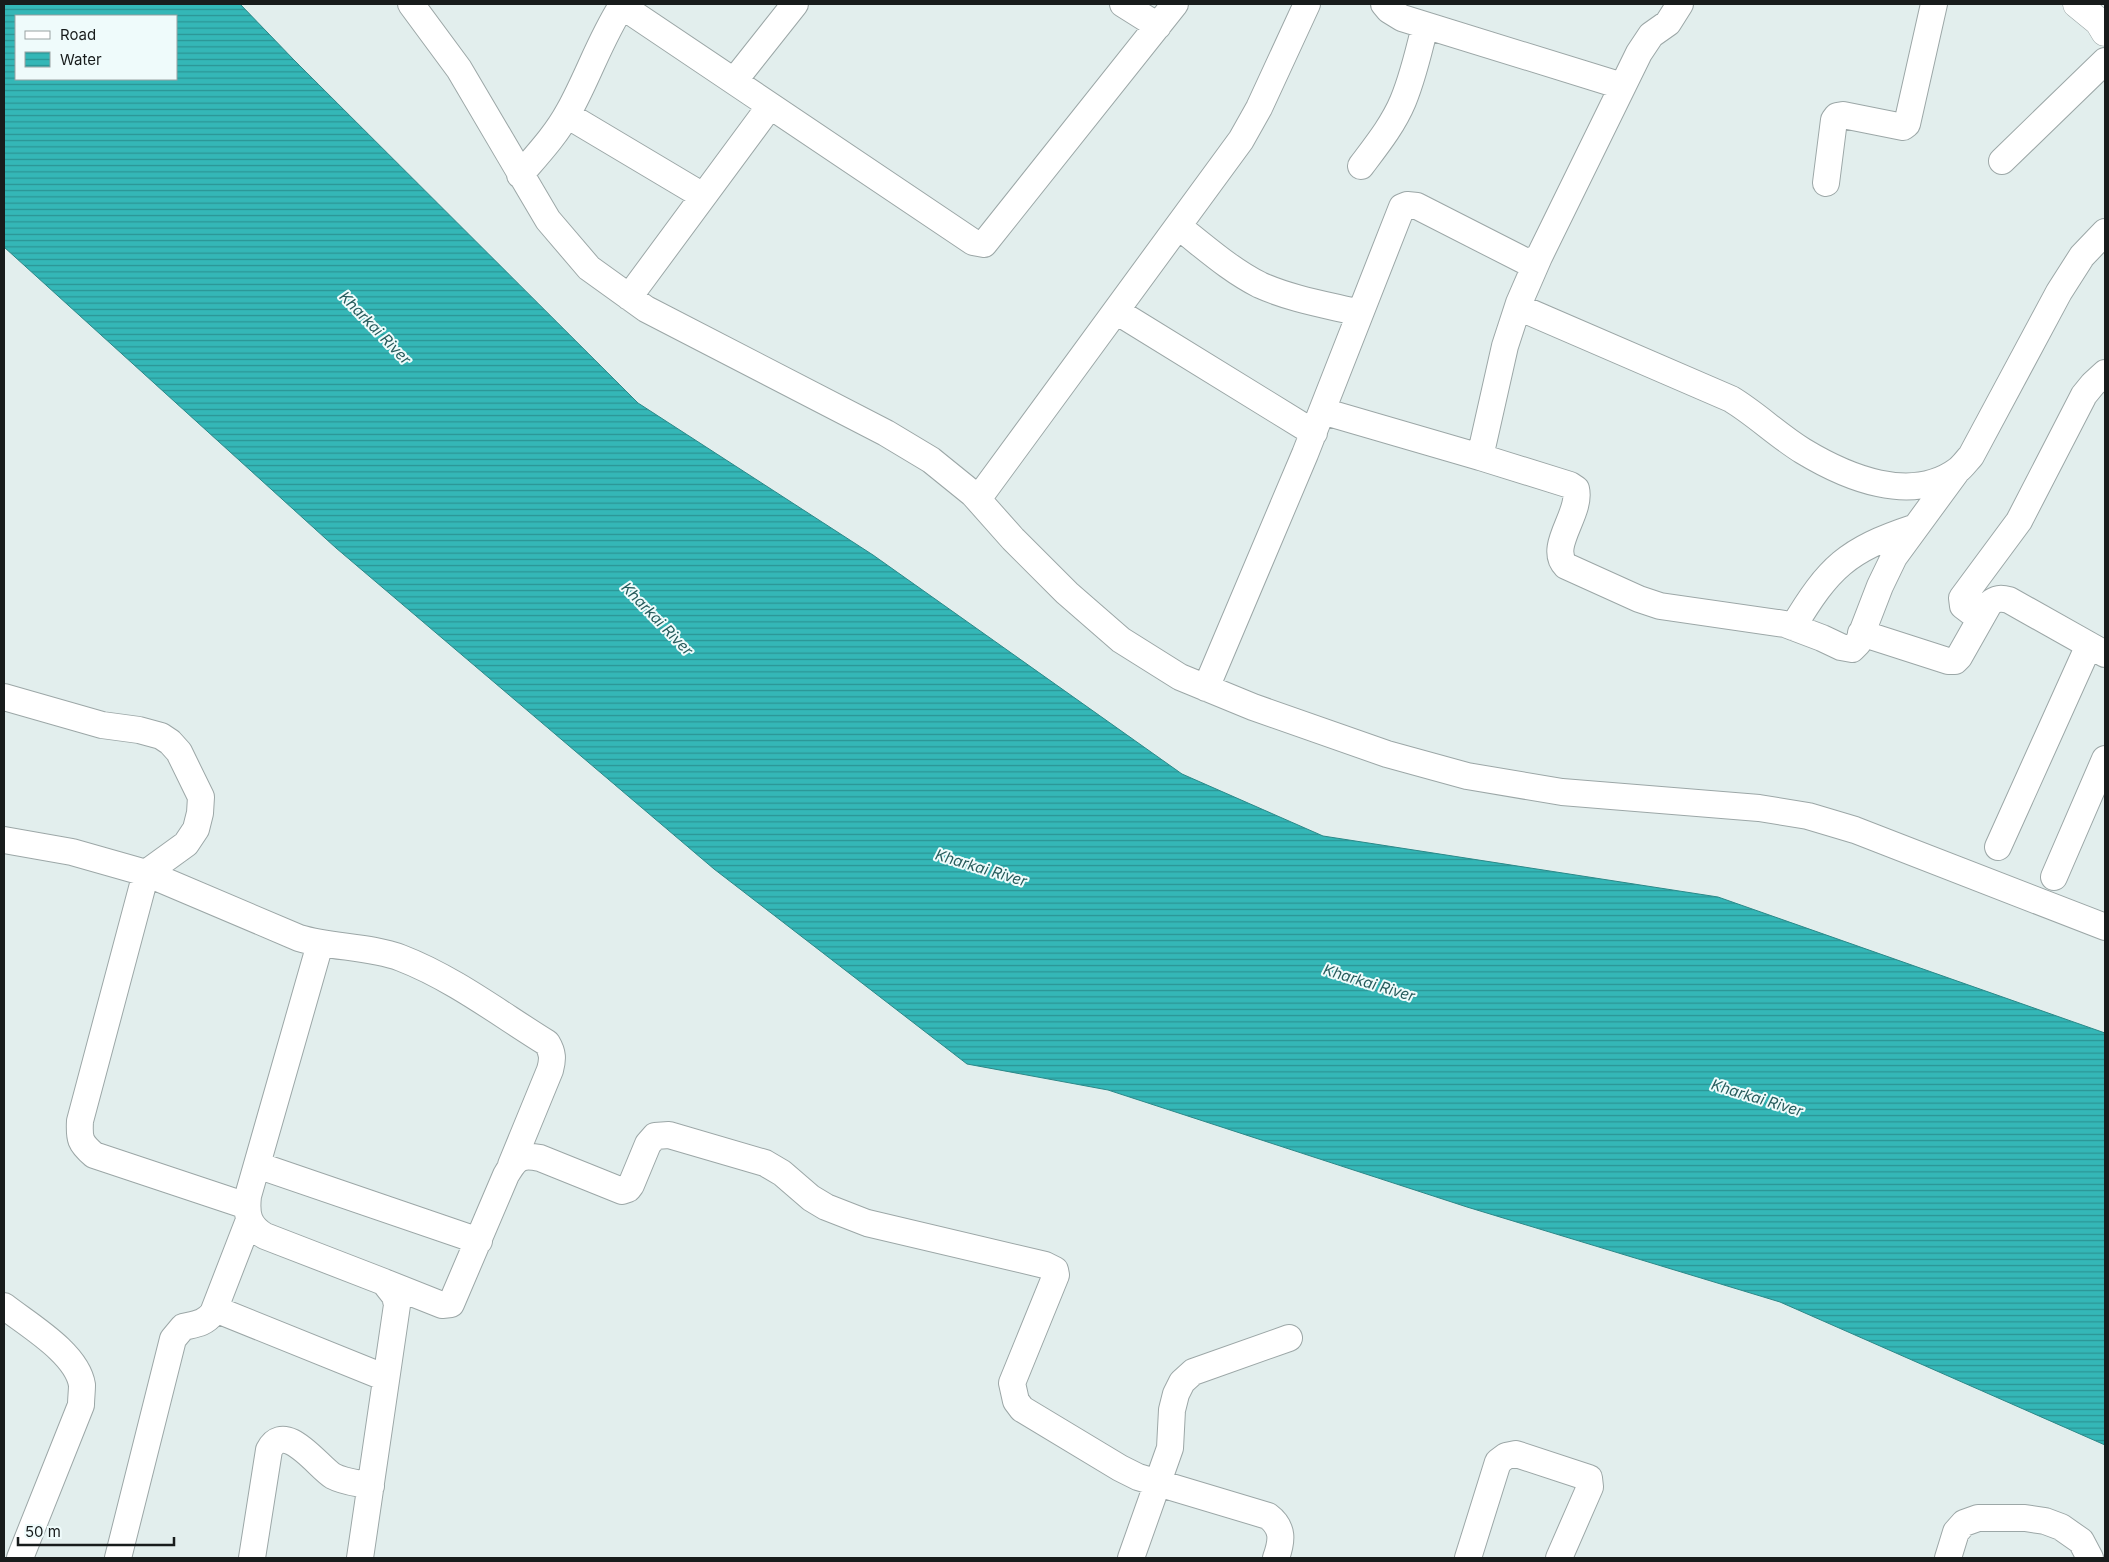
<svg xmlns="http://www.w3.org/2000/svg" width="2109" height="1562" font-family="Inter,sans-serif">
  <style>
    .water { fill: url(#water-rules); stroke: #2c8888; fill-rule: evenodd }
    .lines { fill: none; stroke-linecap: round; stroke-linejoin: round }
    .minor-casing { stroke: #9ca7a7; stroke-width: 28 }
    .major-casing { stroke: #9ca7a7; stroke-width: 29 }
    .minor { stroke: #fff; stroke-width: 26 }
    .major { stroke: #fff; stroke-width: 28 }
    .labels { text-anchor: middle; stroke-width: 4; stroke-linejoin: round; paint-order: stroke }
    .water-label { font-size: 15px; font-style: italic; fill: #275c5c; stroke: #effbfb }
  </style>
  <defs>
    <pattern id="water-rules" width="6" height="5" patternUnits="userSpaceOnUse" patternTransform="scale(1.25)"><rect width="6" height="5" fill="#34b7b7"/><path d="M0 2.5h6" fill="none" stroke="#2b9494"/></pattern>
  </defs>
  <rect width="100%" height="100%" fill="#e2eeed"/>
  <path class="water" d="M4,4h236l54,56 344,343 235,152 309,219 141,62 395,61 387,136v412l-325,-143 -313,-95 -359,-117 -141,-26 -253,-195 -378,-321 -332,-301zM16,16h160v63h-160z"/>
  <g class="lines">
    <g class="minor-casing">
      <path id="minor" d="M411,4l48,65 89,151 41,48 57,41 240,124 45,27 42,34 40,45 54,54 54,47 59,37 73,30 134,47 80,22 95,16 197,16 49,8 47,14 250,97
        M1123,4l35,22
        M1384,4l5,6 13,8 220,68
        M622,6l351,236 11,2 191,-240
        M734,81l61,-77
        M567,115l136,81
        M2002,161l103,-100
        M1361,166c15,-20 32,-41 42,-65 10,-24 16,-50 22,-75
        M520,175c18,-21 36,-40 49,-64 20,-36 32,-74 54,-107
        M1826,183l8,-63 3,-4 6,-1 60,12 4,-3 27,-120
        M1179,227c26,20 51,43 81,58 31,14 67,20 100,28
        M629,297l141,-191
        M1518,307l213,92c25,15 46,36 72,52 43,26 108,54 155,19 5,-4 9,-10 13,-14l88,-164 23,-36 23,-24
        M1116,311l198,122
        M1322,411l158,46 25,-111 14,-43 20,-46
        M1480,457l90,28 6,4c6,24 -29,58 -10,77l73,33 21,7 125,18 37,14 19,9 11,2 6,-6 22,-57 14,-29 63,-86
        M978,499l263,-359 18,-32 48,-104
        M1980,619l-17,-13 -1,-8 57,-77 65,-126 9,-11 12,-11
        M1793,627c36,-60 54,-77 120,-99
        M1861,633l87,28h7l4,-4 30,-53c7,-6 12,-6 20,-4l96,54
        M1206,688l99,-234 97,-247 5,-2 10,1 108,55h6l8,-4 100,-204 12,-18 17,-12 12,-19
        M4,697l98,28 37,5 22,6 9,6 9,10 22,45 -1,16 -4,16 -10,15 -40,29 -66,248c-1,18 0,22 14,34l153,51
        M4,840l68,12 74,21 153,65c33,10 70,8 102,20 52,20 99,56 146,85 6,10 6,16 3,27l-39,95
        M1998,847l91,-202
        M2054,877l51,-118
        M320,944l-72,252c-2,18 0,30 17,40l119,46 11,14 2,9 -37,253
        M257,1165l222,76
        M384,1282l58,23 9,-1 55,-129c10,-17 14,-21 34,-17l82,33 6,-2 3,-4 17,-41 7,-8 14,-1 96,28 17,10 29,25 15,9 41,16 178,42 10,5 1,5 -44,108 4,18 6,8 98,59 18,9 130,39c16,12 14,25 8,42
        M4,1306c24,19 73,47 78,79 0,6 -1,14 -1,20l-61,153
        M215,1309l171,69
        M118,1558l55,-219 10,-12c13,-3 21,-3 30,-14l36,-93
        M252,1558l17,-108c16,-31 49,17 64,26 11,6 25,7 38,10
        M1131,1558l39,-110 2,-38 4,-16 6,-12 11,-10 96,-34
        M1468,1558l30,-96 8,-6 10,-2 73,24 1,9 -31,71
        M1948,1558l8,-26 8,-9 14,-5h47l20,3 16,6 20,14 9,17"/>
    </g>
    <g class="major-casing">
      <path id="major" d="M2077,4l22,18 6,10"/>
    </g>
    <use href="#minor" class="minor"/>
    <use href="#major" class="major"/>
  </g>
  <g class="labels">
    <g class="water-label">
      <text transform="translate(375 328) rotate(46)" y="5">Kharkai River</text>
      <text transform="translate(657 619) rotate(46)" y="5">Kharkai River</text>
      <text transform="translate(981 868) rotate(17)" y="5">Kharkai River</text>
      <text transform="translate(1369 983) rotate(17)" y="5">Kharkai River</text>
      <text transform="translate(1757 1098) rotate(17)" y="5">Kharkai River</text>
    </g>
  </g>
  <rect width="2109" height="1562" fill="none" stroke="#181c1c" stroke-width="10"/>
  <rect x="15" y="15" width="162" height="65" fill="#effbfb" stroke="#99a2a2"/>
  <rect x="25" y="31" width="25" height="8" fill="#ffffff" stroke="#99a2a2"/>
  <text x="60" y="40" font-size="15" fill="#181c1c">Road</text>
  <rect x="25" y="52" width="25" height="15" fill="url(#water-rules)" stroke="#99a2a2"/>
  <text x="60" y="65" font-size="15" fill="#181c1c">Water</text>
  <path d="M18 1537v8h156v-8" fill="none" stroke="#181c1c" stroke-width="2.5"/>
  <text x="25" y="1537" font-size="15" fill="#181c1c" stroke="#effbfb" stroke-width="4" paint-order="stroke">50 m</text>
</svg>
